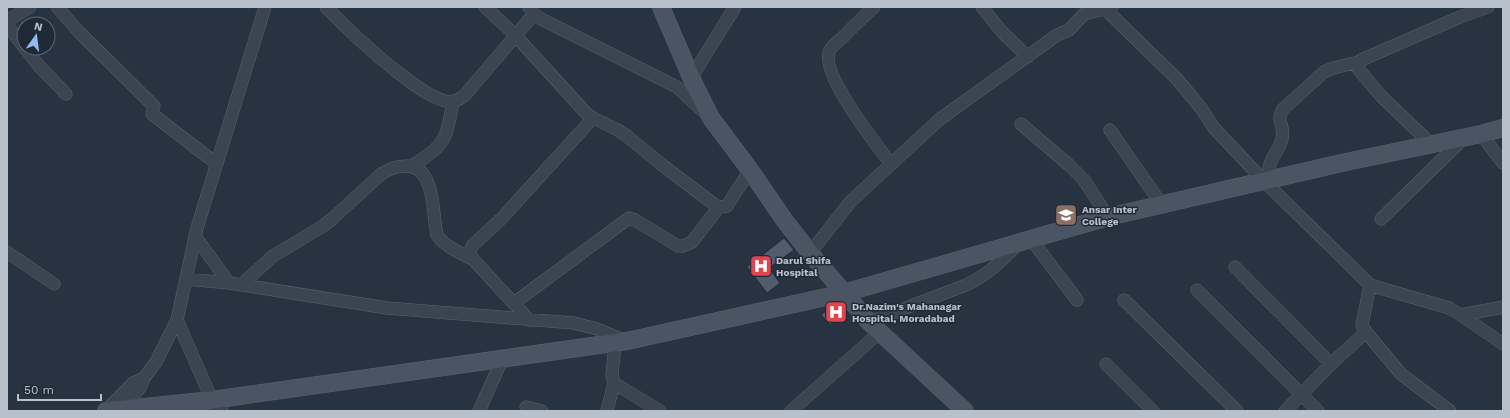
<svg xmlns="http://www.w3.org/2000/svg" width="1510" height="418" font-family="'Work Sans',sans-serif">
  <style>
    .building { fill: #515c6c; stroke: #222c38 }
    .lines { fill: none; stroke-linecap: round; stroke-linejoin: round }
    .street-casing { stroke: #59636e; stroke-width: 13 }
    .secondary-casing { stroke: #59636e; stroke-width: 18 }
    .street { stroke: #3b4551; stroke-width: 12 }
    .secondary { stroke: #4a5463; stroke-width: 17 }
    .labels { text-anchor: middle; stroke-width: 3; stroke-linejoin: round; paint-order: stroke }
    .poi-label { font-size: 10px; font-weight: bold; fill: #b8c0cb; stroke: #202a36; text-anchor: start }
  </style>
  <rect width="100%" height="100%" fill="#273341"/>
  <path class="building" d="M784,238l10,12 -25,18 11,15 -13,10 -20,-26z
    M840,304l7,7 -17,14 -9,-10 11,-9z"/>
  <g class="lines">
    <g class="street-casing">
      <path id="street" d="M57,7l23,26 74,73 -2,8 65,50
        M326,7c22,23 45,44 70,64 15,11 31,25 49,30 8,2 14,-1 20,-6l69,-81
        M485,7l28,26 74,81 8,5 21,10 11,7 34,28 54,41 4,2 8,-1 23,-36
        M529,7l5,7 7,5 136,68 27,25
        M874,7c-11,10 -21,20 -31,30 -4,4 -10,8 -13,13 -12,22 47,95 61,114
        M982,7l20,25 26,25
        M1105,9l72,70 24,29 13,20 50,53 106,104 79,23 12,7 42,29
        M7,21l23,-14
        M7,25l17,22
        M25,48l14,18 27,28
        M691,78l44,-71
        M1021,124l48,41 15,15 24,37
        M1110,130l52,75
        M1481,134l22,29
        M1431,144l-50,-48 -22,-26 -1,-6 3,-4 99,-43 28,-10
        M411,167c11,-8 26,-16 33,-29 5,-10 7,-25 9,-37
        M1271,179c-8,-15 8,-26 11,-40 4,-13 -7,-17 1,-30l41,-37 9,-4 26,-6
        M1381,219l84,-82
        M195,236l34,47
        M1031,239l46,61
        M7,252l47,32
        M810,253l41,-52 89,-82 117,-84 12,-5 15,-16 28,-7
        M1235,267l96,97
        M186,279l43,4 158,25 187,15 23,6 29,12
        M241,285l32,-29 50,-30 9,-7 48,-44c9,-6 15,-9 26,-9 30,0 26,48 31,69 8,12 24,18 37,25
        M1370,285l-8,40 4,7 35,42 49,37
        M1197,290l121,121
        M1124,300l113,111
        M514,303l115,-85 6,2 43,26h5l9,-4 27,-35
        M1461,315l42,-8
        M177,320l35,80 10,11
        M529,320l-58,-63 -1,-4 2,-7 30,-28 91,-100
        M869,322l97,-37c23,-11 35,-24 52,-41
        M615,343l-3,32 2,8 46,28
        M1106,364l47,47
        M526,407l16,4
        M121,409l19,-21 4,-10 12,-16 21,-42 20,-92 68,-221
        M105,411l28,-28 11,-5
        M479,411l23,-51
        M607,411l7,-28
        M791,411l89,-79
        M1285,411l46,-47 35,-32"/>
    </g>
    <g class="secondary-casing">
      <path id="secondary" d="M661,7l33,77 17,34 39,52 35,51 25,32 59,69 96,89
        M106,411l106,-11 415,-59 217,-48 264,-76 238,-55 135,-28 22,-6"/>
    </g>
    <use href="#street" class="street"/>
    <use href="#secondary" class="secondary"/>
  </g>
  <defs>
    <g id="school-square" transform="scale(1.15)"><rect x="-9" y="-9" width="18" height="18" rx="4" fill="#8d6e63" stroke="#202a36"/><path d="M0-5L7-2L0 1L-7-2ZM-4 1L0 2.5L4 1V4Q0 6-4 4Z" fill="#fff"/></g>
    <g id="hospital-square" transform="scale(1.15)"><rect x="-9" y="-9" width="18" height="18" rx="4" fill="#e0444e" stroke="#202a36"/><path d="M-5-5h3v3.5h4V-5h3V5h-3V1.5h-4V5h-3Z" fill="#fff"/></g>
  </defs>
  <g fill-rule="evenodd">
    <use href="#school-square" x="1066" y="215"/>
    <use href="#hospital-square" x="761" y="266"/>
    <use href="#hospital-square" x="836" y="312"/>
  </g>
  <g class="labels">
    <g class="poi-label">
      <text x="1082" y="213">Ansar Inter<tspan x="1082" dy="12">College</tspan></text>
      <text x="776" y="264">Darul Shifa<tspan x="776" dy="12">Hospital</tspan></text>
      <text x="852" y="310">Dr.Nazim's Mahanagar<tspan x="852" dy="12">Hospital, Moradabad</tspan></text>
    </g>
  </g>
  <rect width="1510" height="418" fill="none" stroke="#b8c0cb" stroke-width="16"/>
  <g transform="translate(36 36) rotate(14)"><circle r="19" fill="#202a36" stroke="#5d6672"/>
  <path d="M0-3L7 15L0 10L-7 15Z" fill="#94bbf4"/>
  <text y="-6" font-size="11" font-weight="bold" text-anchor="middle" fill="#b8c0cb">N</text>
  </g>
  <path d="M18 394v6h83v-6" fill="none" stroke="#b8c0cb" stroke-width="2"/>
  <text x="24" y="394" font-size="12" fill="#b8c0cb" stroke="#202a36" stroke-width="3" paint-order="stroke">50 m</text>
</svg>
